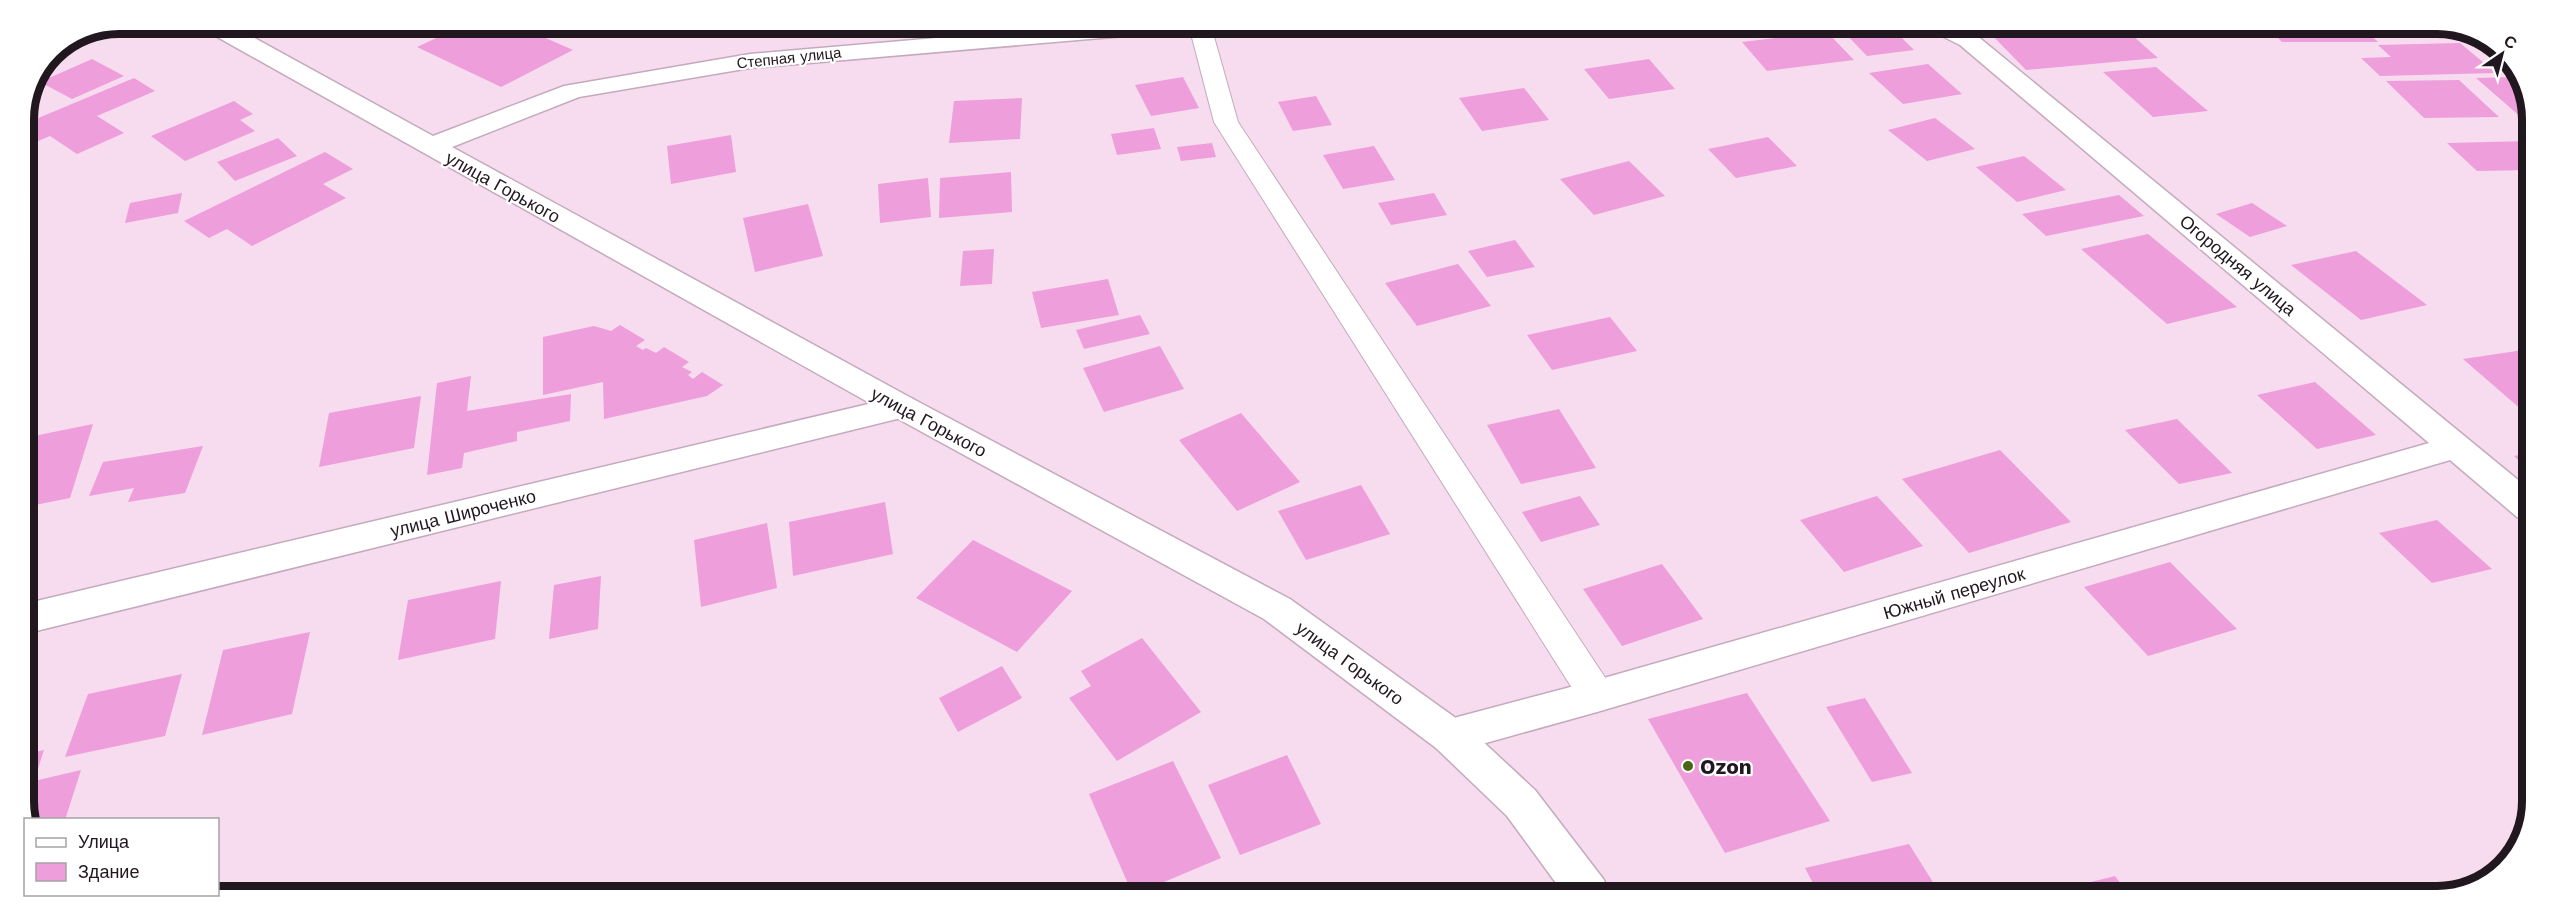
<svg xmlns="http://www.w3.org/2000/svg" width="2556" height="920" font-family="'Work Sans',sans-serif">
<rect width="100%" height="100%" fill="#f7dcef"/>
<g fill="#ee9edb">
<path d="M 464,25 L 516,25 L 573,50 L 501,87 L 417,47 Z"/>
<path d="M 1840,28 L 1892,28 L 1914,50 L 1867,56 Z"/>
<path d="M 1985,28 L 2124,28 L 2158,58 L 2026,70 Z"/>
<path d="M 2269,29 L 2364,29 L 2378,42 L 2282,42 Z"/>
<path d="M 2420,29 L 2467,29 L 2476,36 L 2428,36 Z"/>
<path d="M 1827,32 L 1854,60 L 1767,71 L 1742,42 Z"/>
<path d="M 2460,43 L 2496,73 L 2380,76 L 2361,58 L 2391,57 L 2378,45 Z"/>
<path d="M 92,59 L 124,76 L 72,99 L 40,82 Z"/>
<path d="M 1649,59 L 1675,89 L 1609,99 L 1584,69 Z"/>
<path d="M 1928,64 L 1962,94 L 1903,104 L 1869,73 Z"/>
<path d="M 2156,67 L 2208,111 L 2153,117 L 2103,72 Z"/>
<path d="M 1183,77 L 1199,108 L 1151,116 L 1135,85 Z"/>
<path d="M 2518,77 L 2532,113 L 2532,118 L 2522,118 L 2476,78 Z"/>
<path d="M 134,78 L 155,91 L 97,116 L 124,133 L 77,154 L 50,136 L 24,147 L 24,124 Z"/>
<path d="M 2459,80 L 2499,117 L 2424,118 L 2386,81 Z"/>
<path d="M 1524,88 L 1549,120 L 1482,131 L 1459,98 Z"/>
<path d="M 1316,96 L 1332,125 L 1293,131 L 1278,102 Z"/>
<path d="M 1022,98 L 1020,139 L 949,143 L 954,101 Z"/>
<path d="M 234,101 L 253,114 L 240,120 L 255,131 L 185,161 L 151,136 Z"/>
<path d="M 1935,118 L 1975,149 L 1927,161 L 1888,130 Z"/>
<path d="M 1154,128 L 1161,149 L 1117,155 L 1111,134 Z"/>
<path d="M 731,135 L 736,172 L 671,184 L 667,146 Z"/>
<path d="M 1768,137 L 1797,166 L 1736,178 L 1708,149 Z"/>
<path d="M 278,138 L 297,156 L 235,181 L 217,162 Z"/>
<path d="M 2530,141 L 2531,170 L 2477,171 L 2447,143 Z"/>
<path d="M 1212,143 L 1216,157 L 1181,161 L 1177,147 Z"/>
<path d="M 1374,146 L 1395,180 L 1343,189 L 1323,155 Z"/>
<path d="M 325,152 L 353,169 L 323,184 L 346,198 L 252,246 L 227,229 L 209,238 L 184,221 Z"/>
<path d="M 2024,156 L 2066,190 L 2017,202 L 1976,167 Z"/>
<path d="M 1629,161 L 1665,196 L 1594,215 L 1560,179 Z"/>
<path d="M 1011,172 L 1012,212 L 939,218 L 940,178 Z"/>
<path d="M 928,178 L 931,217 L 880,223 L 878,184 Z"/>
<path d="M 182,193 L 178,213 L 125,223 L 130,203 Z"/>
<path d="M 1434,193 L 1447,215 L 1391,225 L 1378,203 Z"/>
<path d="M 2119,195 L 2144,216 L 2046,236 L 2022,214 Z"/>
<path d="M 2252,203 L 2287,226 L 2250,237 L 2216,214 Z"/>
<path d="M 808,204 L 823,256 L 755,272 L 743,218 Z"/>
<path d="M 2148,234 L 2237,307 L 2167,324 L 2081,249 Z"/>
<path d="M 1515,240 L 1535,267 L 1487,277 L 1468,251 Z"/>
<path d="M 994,249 L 992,284 L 960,286 L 963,251 Z"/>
<path d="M 2356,251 L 2427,305 L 2361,320 L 2291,265 Z"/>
<path d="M 1458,264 L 1491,306 L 1417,326 L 1385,283 Z"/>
<path d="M 1108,279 L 1119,315 L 1041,328 L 1032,292 Z"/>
<path d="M 1140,315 L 1150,334 L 1084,349 L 1076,330 Z"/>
<path d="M 1610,317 L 1637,351 L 1552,370 L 1527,335 Z"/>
<path d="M 620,325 L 645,340 L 636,346 L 643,350 L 646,348 L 656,353 L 664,347 L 689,362 L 682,367 L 692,372 L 688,375 L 693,379 L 702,372 L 723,385 L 707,396 L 604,419 L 603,382 L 543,395 L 543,337 L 594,326 L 611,331 Z"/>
<path d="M 1160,346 L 1184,389 L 1104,412 L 1083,368 Z"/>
<path d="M 2530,349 L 2530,417 L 2463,359 Z"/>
<path d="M 471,376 L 467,411 L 571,394 L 570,421 L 517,432 L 517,441 L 464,453 L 462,468 L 427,475 L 437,383 Z"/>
<path d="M 2315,382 L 2376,435 L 2317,449 L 2257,395 Z"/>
<path d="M 421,396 L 414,448 L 319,467 L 329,413 Z"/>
<path d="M 1559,409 L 1596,468 L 1521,484 L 1487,425 Z"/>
<path d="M 1241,413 L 1300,482 L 1237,511 L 1179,440 Z"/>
<path d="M 2177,419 L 2232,473 L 2179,484 L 2125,430 Z"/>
<path d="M 93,424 L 70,498 L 35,505 L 24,537 L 24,438 Z"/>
<path d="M 203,446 L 185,493 L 128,502 L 134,488 L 89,496 L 103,462 Z"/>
<path d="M 2000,450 L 2071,522 L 1969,553 L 1902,479 Z"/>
<path d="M 2530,453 L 2529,470 L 2514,456 Z"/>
<path d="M 1361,485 L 1390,534 L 1306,560 L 1278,511 Z"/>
<path d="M 1580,496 L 1600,525 L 1541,542 L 1522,512 Z"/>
<path d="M 1877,496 L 1923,546 L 1844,572 L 1800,520 Z"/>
<path d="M 885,502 L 893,554 L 793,576 L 789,522 Z"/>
<path d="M 2437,520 L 2492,569 L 2432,583 L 2379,533 Z"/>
<path d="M 767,523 L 777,588 L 701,607 L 694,540 Z"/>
<path d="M 973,540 L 1072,591 L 1017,652 L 916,598 Z"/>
<path d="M 2170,562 L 2237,629 L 2148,656 L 2084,587 Z"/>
<path d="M 1662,564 L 1703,619 L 1622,646 L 1583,589 Z"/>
<path d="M 601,576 L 598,629 L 549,639 L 554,585 Z"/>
<path d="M 501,581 L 495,639 L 398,660 L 408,600 Z"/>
<path d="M 310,632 L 292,714 L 202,735 L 223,650 Z"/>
<path d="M 1142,638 L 1201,712 L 1117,761 L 1069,698 L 1091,686 L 1081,671 Z"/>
<path d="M 1002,666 L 1022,698 L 958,732 L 939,698 Z"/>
<path d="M 182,674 L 165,736 L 65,757 L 88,694 Z"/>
<path d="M 1747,693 L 1830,821 L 1725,853 L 1648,719 Z"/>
<path d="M 1865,698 L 1912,773 L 1872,782 L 1826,707 Z"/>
<path d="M 44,750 L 34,781 L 81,770 L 65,820 L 29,820 L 24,807 L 24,755 Z"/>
<path d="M 1287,755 L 1321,824 L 1240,855 L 1208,785 Z"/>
<path d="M 1173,761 L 1221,858 L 1138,893 L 1132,893 L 1089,794 Z"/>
<path d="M 1909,844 L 1941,895 L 1819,895 L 1805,868 Z"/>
<path d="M 2115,876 L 2129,895 L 2047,895 L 2046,893 Z"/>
</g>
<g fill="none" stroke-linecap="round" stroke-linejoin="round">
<defs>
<path id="lane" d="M 1189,26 L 1211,26 L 1238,122 L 1610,685 L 1615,696 L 1610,707 L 1597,711 L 1584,707 L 1214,122 Z"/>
<g id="street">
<path d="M 1932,28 L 1962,28 L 1976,35 L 2529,489 L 2529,521 L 2517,517 L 2450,460 L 1597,712 L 1450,753 L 1436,748 L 1430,736 L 1436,724 L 1450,719 L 1597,680 L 2429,443 L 1960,45 L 1936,33 Z"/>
<path d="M 902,396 L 913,399 L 918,407 L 913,415 L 24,634 L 24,604 Z"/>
</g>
<path id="secondary" d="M 199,24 L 229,24 L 433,136 L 564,86 L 750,54 L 1077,26 L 1171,26 L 1168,31 L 1160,33 L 750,68 L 579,97 L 452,147 L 913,399 L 1290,599 L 1464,724 L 1535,790 L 1604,880 L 1610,894 L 1564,894 L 1507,816 L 1436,748 L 1264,619 L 891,415 L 203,29 Z"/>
</defs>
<use href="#lane" stroke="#c4aabd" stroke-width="2"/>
<use href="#street" stroke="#c4aabd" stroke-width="3"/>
<use href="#secondary" stroke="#c4aabd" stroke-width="3"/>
<use href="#lane" fill="#fff" fill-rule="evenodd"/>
<use href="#street" fill="#fff" fill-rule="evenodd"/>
<use href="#secondary" fill="#fff" fill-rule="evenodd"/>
</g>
<circle fill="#4c6414" stroke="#fff" stroke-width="2" cx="1688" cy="766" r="6"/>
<g text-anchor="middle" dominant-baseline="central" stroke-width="4.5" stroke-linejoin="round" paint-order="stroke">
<g font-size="15" fill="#21171e" stroke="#fff">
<text transform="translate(789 58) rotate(-6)">Степная улица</text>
</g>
<g font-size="18" fill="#21171e" stroke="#fff">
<text transform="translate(503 187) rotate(29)">улица Горького</text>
<text transform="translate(2238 265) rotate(40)">Огородняя улица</text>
<text transform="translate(929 422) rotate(28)">улица Горького</text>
<text transform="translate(463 513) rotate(-14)">улица Широченко</text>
<text transform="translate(1954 593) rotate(-16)">Южный переулок</text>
<text transform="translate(1350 663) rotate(36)">улица Горького</text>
</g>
<g font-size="21" font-weight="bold" fill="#21171e" stroke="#fff" text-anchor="start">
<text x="1700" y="766">Ozon</text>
</g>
</g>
<path d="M0 0H2556V920H0ZM119 34H2437A85 85 0 0 1 2522 119V801A85 85 0 0 1 2437 886H119A85 85 0 0 1 34 801V119A85 85 0 0 1 119 34Z" fill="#fff" fill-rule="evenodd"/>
<path fill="none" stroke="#21171e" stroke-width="8" d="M119 34H2437A85 85 0 0 1 2522 119V801A85 85 0 0 1 2437 886H119A85 85 0 0 1 34 801V119A85 85 0 0 1 119 34Z"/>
<rect x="24" y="818" width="195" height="78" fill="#ffffff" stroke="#a6a2a5" stroke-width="1.5"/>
<rect x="36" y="838" width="30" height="9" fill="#ffffff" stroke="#a6a2a5" stroke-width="1.5"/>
<text x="78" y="848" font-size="18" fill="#21171e">Улица</text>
<rect x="36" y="863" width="30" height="18" fill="#ee9edb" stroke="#a6a2a5" stroke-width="1.5"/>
<text x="78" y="878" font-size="18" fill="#21171e">Здание</text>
<g transform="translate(2502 54) rotate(35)" stroke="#ffffff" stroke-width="4.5" paint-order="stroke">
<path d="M0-4.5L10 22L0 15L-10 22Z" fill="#21171e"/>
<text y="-9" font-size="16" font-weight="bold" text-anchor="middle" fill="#21171e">С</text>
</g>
</svg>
